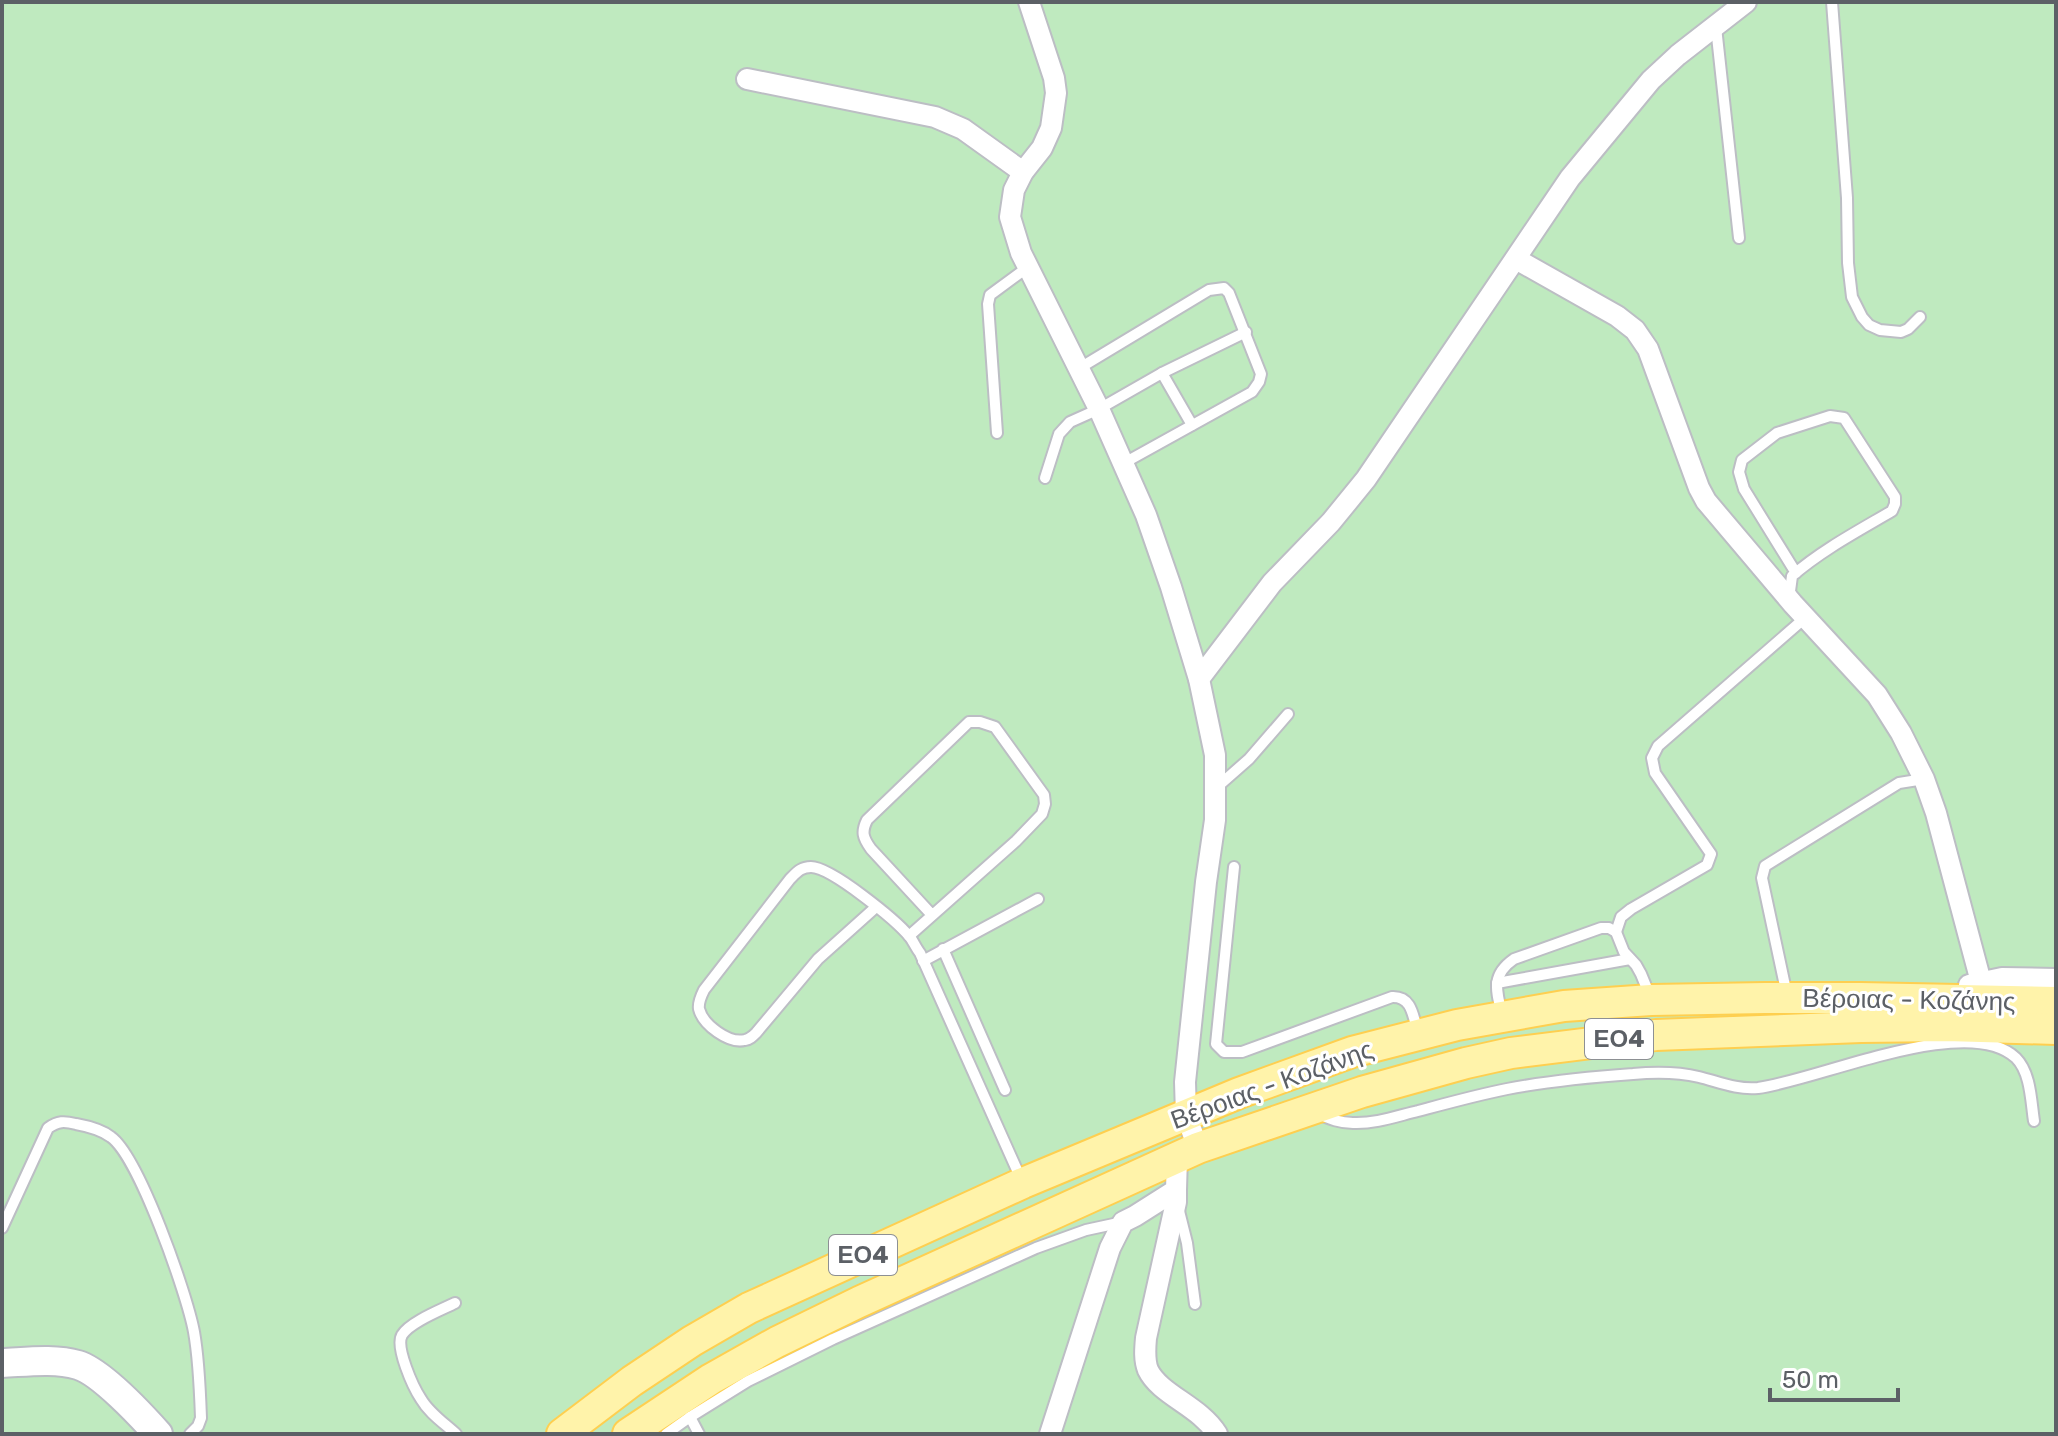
<svg xmlns="http://www.w3.org/2000/svg" width="2058" height="1436" font-family="Rubik,sans-serif">
<rect width="100%" height="100%" fill="#f0eee4"/>
<rect fill="#bfeabf" x="2" y="2" width="2054" height="1432"/>
<g fill="none" stroke-linecap="round" stroke-linejoin="round">
<defs>
<g id="lane">
<path d="M 1832,2 L 1847,198 L 1848,263 L 1852,297 L 1862,317 L 1869,325 L 1880,330 L 1901,332 L 1908,329 L 1920,317"/>
<path d="M 1716,27 L 1739,238"/>
<path d="M 1078,369 L 1209,290 L 1224,288 L 1229,293 L 1261,374 L 1259,382 L 1252,392 L 1124,463"/>
<path d="M 1162,373 L 1192,425"/>
<path d="M 997,433 L 988,304 L 990,295 L 1028,267"/>
<path d="M 1045,478 L 1059,434 L 1070,422 L 1099,409 L 1162,373 L 1246,332"/>
<path d="M 1792,598 L 1790,591 L 1792,576 C 1822,550 1858,531 1892,511 L 1895,504 L 1895,497 L 1844,418 L 1830,416 L 1777,433 L 1742,460 L 1739,472 L 1744,489 L 1796,573"/>
<path d="M 1216,788 L 1249,759 L 1288,714"/>
<path d="M 1234,867 L 1216,1044 L 1224,1052 L 1242,1052 L 1392,997 C 1412,996 1413,1016 1418,1033"/>
<path d="M 876,907 L 818,959 L 756,1033 C 752,1037 750,1039 745,1040 C 729,1044 703,1025 699,1009 C 698,1003 701,996 704,990 L 790,879 C 797,872 801,867 811,867 C 831,867 896,920 910,937 C 913,941 916,948 920,953 L 1021,1179"/>
<path d="M 1616,932 L 1621,917 L 1631,909 L 1707,865 L 1711,854 L 1655,773 L 1652,758 L 1658,746 L 1806,617"/>
<path d="M 909,936 L 1016,841 L 1042,814 L 1045,804 L 1044,795 L 995,727 L 980,722 L 969,722 L 867,820 C 861,832 863,838 871,849 L 932,915"/>
<path d="M 943,949 L 1005,1090"/>
<path d="M 923,961 L 1038,899"/>
<path d="M 1497,983 L 1630,959"/>
<path d="M 1787,995 L 1762,878 L 1765,866 L 1899,783 L 1924,779"/>
<path d="M 1502,1014 C 1496,990 1491,975 1514,959 L 1601,928 L 1609,928 L 1616,932 L 1624,952 L 1636,965 L 1641,974 L 1650,996"/>
<path d="M 1318,1114 C 1330,1119 1340,1123 1353,1123 C 1375,1124 1397,1116 1418,1111 C 1448,1103 1477,1095 1507,1089 C 1548,1081 1591,1077 1633,1074 C 1654,1072 1678,1072 1699,1077 C 1719,1082 1737,1090 1758,1088 C 1819,1080 1968,1012 2016,1058 C 2031,1073 2031,1102 2034,1121"/>
<path d="M 1179,1211 L 1187,1243 L 1195,1304"/>
<path d="M 2,1228 L 48,1128 C 58,1121 64,1121 76,1124 C 87,1126 102,1130 111,1137 C 139,1157 187,1294 194,1332 C 199,1360 200,1390 201,1418 L 198,1426 L 190,1434"/>
<path d="M 455,1303 C 441,1310 410,1322 402,1335 C 395,1347 413,1387 421,1399 C 429,1413 444,1423 456,1434"/>
<path d="M 690,1417 L 748,1381 L 833,1339 L 1036,1248 L 1086,1230 L 1123,1222"/>
<path d="M 666,1434 L 690,1417 L 699,1434"/>
</g>
<g id="street">
<path d="M 1029,2 L 1054,78 L 1056,93 L 1051,128 L 1042,148 L 1023,172 L 1014,190 L 1010,217 L 1021,253 L 1099,409 L 1146,515 L 1171,587 L 1199,679 L 1215,755 L 1215,820 L 1206,882 L 1185,1082 L 1186,1115 L 1198,1148"/>
<path d="M 747,79 L 935,117 L 963,129 L 1023,172"/>
<path d="M 1516,259 L 1617,316 L 1635,330 L 1648,349 L 1699,488 L 1706,501 L 1793,604 L 1877,695 L 1901,733 L 1924,779 L 1936,813 L 1981,982"/>
<path d="M 1199,679 L 1272,583 L 1331,522 L 1366,479 L 1570,178 L 1651,80 L 1678,55 L 1746,2"/>
<path d="M 1969,985 L 2002,978 L 2056,979"/>
<path d="M 1176,1190 L 1176,1202 L 1146,1338 C 1145,1349 1144,1360 1148,1370 C 1160,1395 1200,1406 1217,1434"/>
<path d="M 1050,1434 L 1110,1248 L 1123,1222 L 1135,1216 L 1176,1190 L 1177,1157"/>
</g>
<path id="secondary" d="M 2,1363 C 26,1362 54,1358 78,1365 C 101,1372 141,1415 158,1434"/>
<g id="primary">
<path d="M 562,1434 L 632,1381 L 692,1341 L 749,1308 L 1023,1183 L 1239,1093 L 1352,1052 L 1457,1025 L 1564,1006 L 1651,1000 L 1765,998 L 1861,998 L 2056,1002"/>
<path d="M 628,1434 L 711,1379 L 777,1342 L 859,1302 L 1198,1148 L 1362,1092 L 1466,1063 L 1511,1053 L 1656,1035 L 1861,1027 L 1946,1026 L 2056,1029"/>
</g>
</defs>
<use href="#lane" stroke="#bcbec4" stroke-width="14"/>
<use href="#street" stroke="#bcbec4" stroke-width="24"/>
<use href="#secondary" stroke="#babdc4" stroke-width="32"/>
<use href="#primary" stroke="#fecf50" stroke-width="34"/>
<use href="#lane" stroke="#fff" stroke-width="10"/>
<use href="#street" stroke="#fff" stroke-width="20"/>
<use href="#secondary" stroke="#fff" stroke-width="28"/>
<use href="#primary" stroke="#fff3aa" stroke-width="30"/>
</g>
<g text-anchor="middle" dominant-baseline="central" stroke-width="6" stroke-linejoin="round" paint-order="stroke">
<g fill="#fff" stroke="#8d9094" stroke-width="2">
<rect x="1585" y="1019" width="68" height="40" rx="6"/>
<rect x="829" y="1235" width="68" height="40" rx="6"/>
</g>
<g font-size="24" font-weight="bold" fill="#5c6066">
<text x="1619" y="1039">ΕΟ4</text>
<text x="863" y="1255">ΕΟ4</text>
</g>
<g font-size="26" fill="#5c6066" stroke="#fff">
<text transform="translate(1909 1000) rotate(1)">Βέροιας - Κοζάνης</text>
<text transform="translate(1272 1085) rotate(-20)">Βέροιας - Κοζάνης</text>
</g>
</g>
<rect width="2058" height="1436" fill="none" stroke="#5c6066" stroke-width="8"/>
<path d="M1770 1388v12h128v-12" fill="none" stroke="#5c6066" stroke-width="4"/>
<text x="1782" y="1388" font-size="24" fill="#5c6066" stroke="#ffffff" stroke-width="6" paint-order="stroke">50 m</text>
</svg>
